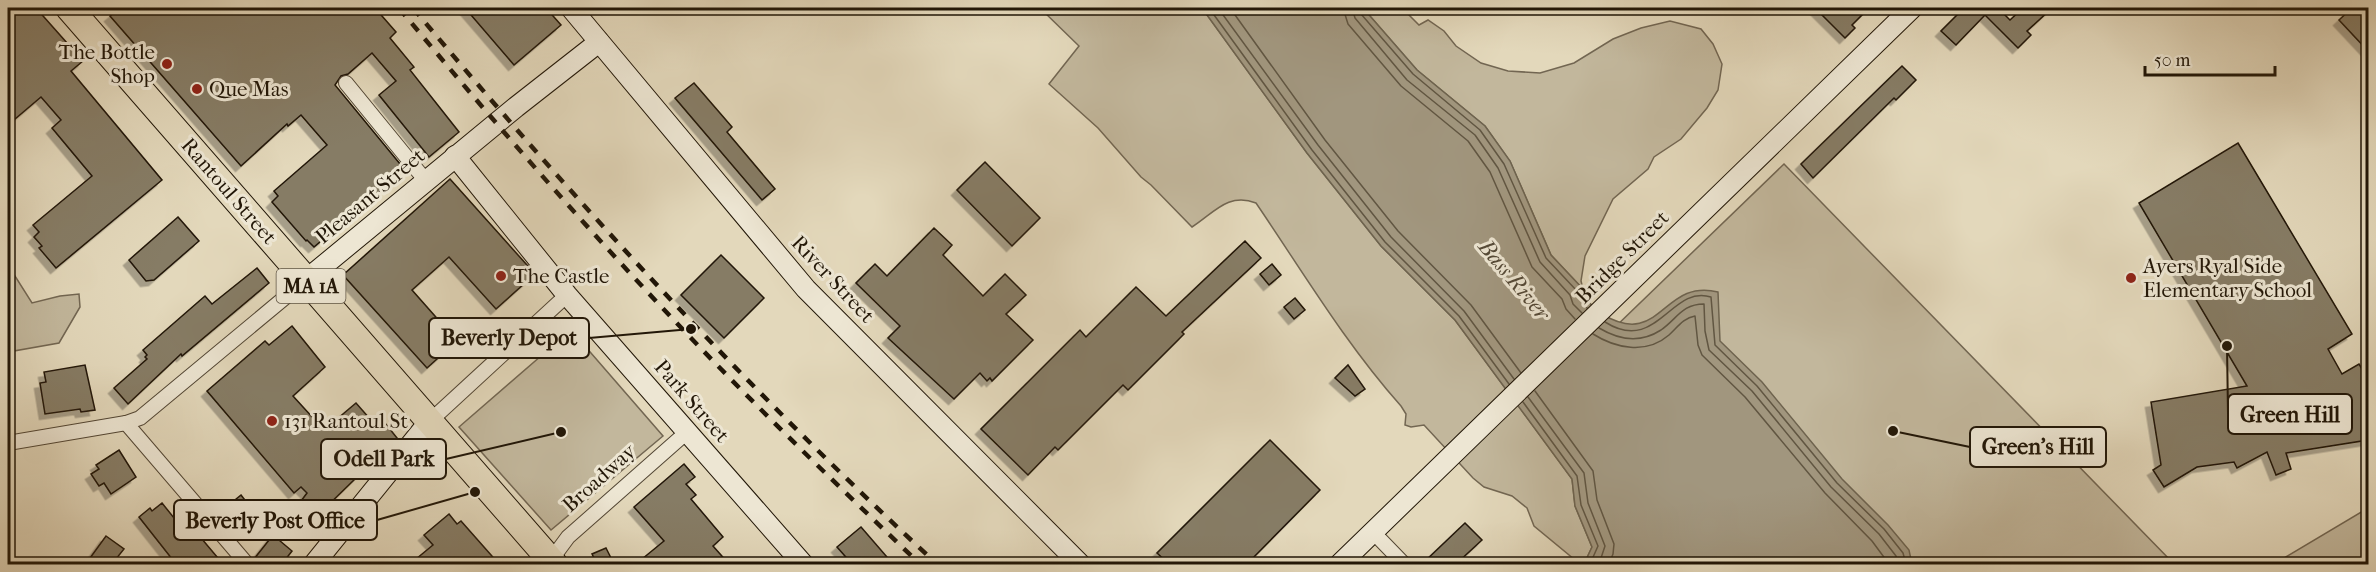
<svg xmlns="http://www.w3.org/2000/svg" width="2376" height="572" font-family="'IM FELL French Canon',serif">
<defs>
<filter id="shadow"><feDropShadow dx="-5.5" dy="5.5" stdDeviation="0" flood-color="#0004"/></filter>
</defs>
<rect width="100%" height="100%" fill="#e3d8bb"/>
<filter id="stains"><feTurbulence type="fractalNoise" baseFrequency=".00333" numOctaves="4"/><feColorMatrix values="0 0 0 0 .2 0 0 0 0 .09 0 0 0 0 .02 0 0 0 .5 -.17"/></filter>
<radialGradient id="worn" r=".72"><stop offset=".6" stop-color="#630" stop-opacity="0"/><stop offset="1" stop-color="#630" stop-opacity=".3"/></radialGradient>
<g fill="#c2b79c" stroke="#726652" stroke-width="1.5">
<path d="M 1040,8 L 1202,8 L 1307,153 L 1381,246 L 1455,320 L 1572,479 L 1575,506 L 1592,547 L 1584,564 L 1580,564 L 1534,526 L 1527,508 L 1512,496 L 1484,487 L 1473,478 L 1424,425 L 1411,427 L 1405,425 L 1406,414 L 1401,406 C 1345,343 1303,272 1256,203 C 1228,192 1214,213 1192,227 L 1151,185 L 1141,177 L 1098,128 L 1049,84 L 1079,46 Z"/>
<path d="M 1363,8 L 1402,8 L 1419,25 L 1428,20 L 1444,31 L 1456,46 L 1481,63 L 1508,71 L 1540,73 L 1574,63 L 1613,39 L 1641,28 L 1670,21 L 1701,29 L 1713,44 L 1722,64 L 1718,90 L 1707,108 L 1681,139 L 1654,157 L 1648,169 L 1613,199 L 1585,256 L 1581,281 L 1583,289 L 1551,255 L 1510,161 L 1485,126 L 1417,70 Z"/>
<path d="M 1784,164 L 2174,564 L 1877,564 L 1611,331 Z"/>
<path d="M 8,265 L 32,303 L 60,296 L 79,294 L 80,307 L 59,343 L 8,352 Z"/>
<path d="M 571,330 L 663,436 L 551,530 L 459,427 Z"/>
<path d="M 2368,508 L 2368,564 L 2274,564 Z"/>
</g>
<path fill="#a1967e" stroke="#6e634e" stroke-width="1.5" d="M 1202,8 L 1363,8 L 1417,70 L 1485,126 L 1510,161 L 1551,255 L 1583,289 C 1585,299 1593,308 1602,314 C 1661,350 1662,278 1718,292 L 1720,341 L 1762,382 L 1842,479 L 1888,525 L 1909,550 L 1912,564 L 1584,564 L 1592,547 L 1575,506 L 1572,479 L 1455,320 L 1381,246 L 1307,153 Z"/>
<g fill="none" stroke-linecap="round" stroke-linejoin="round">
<g stroke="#615642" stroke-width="1.5">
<path d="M 1209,8 L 1312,150 L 1385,242 L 1459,316 L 1509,384"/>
<path d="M 1218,8 L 1318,145 L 1391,237 L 1464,311 L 1514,379"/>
<path d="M 1230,8 L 1325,140 L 1398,231 L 1471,305 L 1521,373"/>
<path d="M 1343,8 L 1348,24 L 1401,86 L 1468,141 L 1490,172 L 1532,267 L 1562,299 L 1566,309 L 1575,319"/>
<path d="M 1352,8 L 1355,18 L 1407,80 L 1475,135 L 1498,168 L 1540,262 L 1570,295 L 1573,304 L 1582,313"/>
<path d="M 1359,8 L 1361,14 L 1413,74 L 1480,130 L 1504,164 L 1546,258 L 1577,291 L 1580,299 L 1587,308"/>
<path d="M 1605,322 C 1657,355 1671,284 1711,297 L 1715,345 L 1757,386 L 1837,483 L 1884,529 L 1903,553 L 1906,564"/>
<path d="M 1599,328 C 1619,340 1641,343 1661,330 C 1677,319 1682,304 1704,304 L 1705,331 L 1709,350 L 1752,391 L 1831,487 L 1879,534 L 1896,556 L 1898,564"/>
<path d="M 1593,334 C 1615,348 1646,355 1669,335 C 1677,328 1683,318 1695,316 L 1698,345 L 1702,355 L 1745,397 L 1825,493 L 1872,541 L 1889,564"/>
<path d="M 1535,391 L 1593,471 L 1597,500 L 1614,544 L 1613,554 L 1609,564"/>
<path d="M 1528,397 L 1584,473 L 1588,503 L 1605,546 L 1599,564"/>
<path d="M 1523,402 L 1577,476 L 1581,505 L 1598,546 L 1590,564"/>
</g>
</g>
<g fill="#867b65" stroke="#211607" stroke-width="1.5" filter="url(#shadow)">
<path d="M 19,8 L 36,8 L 83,61 L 71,71 L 162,180 L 56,268 L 39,248 L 42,246 L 34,237 L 39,232 L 33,225 L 92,176 L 52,128 L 61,120 L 41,97 L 8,125 L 8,15 Z"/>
<path d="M 120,8 L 375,8 L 396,32 L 390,38 L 414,67 L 410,70 L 459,132 L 429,157 L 379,95 L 396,81 L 372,53 L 348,74 L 341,76 L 335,85 L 405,170 L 314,247 L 307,240 L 306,241 L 272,202 L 278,196 L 274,191 L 327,145 L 301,115 L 288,126 L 287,124 L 241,166 L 110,16 Z"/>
<path d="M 465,8 L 546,8 L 561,25 L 514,65 Z"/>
<path d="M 1815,8 L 1869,8 L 1852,25 L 1855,28 L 1845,38 Z"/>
<path d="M 1964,8 L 1998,8 L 2010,20 L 2023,8 L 2052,8 L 2027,31 L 2031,35 L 2018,48 L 1985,15 L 1956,45 L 1941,31 Z"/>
<path d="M 2352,8 L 2362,8 L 2368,14 L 2368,51 L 2339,20 Z"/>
<path d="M 1902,66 L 1916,80 L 1896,100 L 1894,98 L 1813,178 L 1801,164 Z"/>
<path d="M 694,83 L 732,127 L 727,132 L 775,189 L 762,200 L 675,98 Z"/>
<path d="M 2238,143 L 2352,334 L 2328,349 L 2342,374 L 2359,364 L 2368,379 L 2368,440 L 2286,453 L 2291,469 L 2276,475 L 2267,452 L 2237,468 L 2234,462 L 2197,467 L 2164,487 L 2153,470 L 2161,465 L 2151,402 L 2247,386 L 2139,203 Z"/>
<path d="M 985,162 L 1040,218 L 1012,246 L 957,190 Z"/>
<path d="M 450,179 L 535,274 L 496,309 L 449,257 L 412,290 L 457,341 L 427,368 L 343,275 Z"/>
<path d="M 178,217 L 199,241 L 154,280 L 146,281 L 129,260 Z"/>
<path d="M 934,228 L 952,245 L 943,255 L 983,296 L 1005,274 L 1026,295 L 1006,314 L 1033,340 L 992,381 L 990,378 L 987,381 L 980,373 L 954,399 L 888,338 L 900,326 L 856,283 L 875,264 L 887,276 Z"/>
<path d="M 1245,241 L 1261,258 L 1182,332 L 1184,334 L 1128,390 L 1123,385 L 1058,450 L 1055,447 L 1028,475 L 981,429 L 1080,330 L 1086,337 L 1136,287 L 1166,316 Z"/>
<path d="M 721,255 L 764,298 L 724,338 L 681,295 Z"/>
<path d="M 1272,264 L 1281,275 L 1269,285 L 1260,274 Z"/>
<path d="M 257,268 L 269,283 L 182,356 L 181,354 L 128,404 L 114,388 L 147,359 L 145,357 L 147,355 L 143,350 L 205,296 L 212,304 Z"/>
<path d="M 1295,298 L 1305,310 L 1294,319 L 1284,307 Z"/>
<path d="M 292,326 L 325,367 L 293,396 L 324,430 L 356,403 L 378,428 L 385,423 L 397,438 L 315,518 L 301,501 L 307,493 L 301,487 L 294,493 L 207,391 L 265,341 L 269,345 Z"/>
<path d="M 85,365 L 95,410 L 81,412 L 80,409 L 45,414 L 40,383 L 46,382 L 44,372 Z"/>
<path d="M 1348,365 L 1365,389 L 1355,396 L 1335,378 Z"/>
<path d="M 1270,440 L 1320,490 L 1247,564 L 1169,564 L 1157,553 Z"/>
<path d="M 119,450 L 136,477 L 111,494 L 104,483 L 99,486 L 91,474 L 99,469 L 96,465 Z"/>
<path d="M 684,464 L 695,477 L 686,484 L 696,495 L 691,499 L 723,537 L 713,546 L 729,564 L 636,564 L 664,541 L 634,507 Z"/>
<path d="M 241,495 L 251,508 L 247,511 L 258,524 L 240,538 L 219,513 Z"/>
<path d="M 162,503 L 174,518 L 180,513 L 223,564 L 176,564 L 139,517 L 150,508 L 152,511 Z"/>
<path d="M 449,514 L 457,524 L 461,521 L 499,564 L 410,564 L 433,545 L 424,535 Z"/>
<path d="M 1465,523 L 1482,540 L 1456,564 L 1422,564 Z"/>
<path d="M 861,527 L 893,564 L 852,564 L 837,547 Z"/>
<path d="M 273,535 L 292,551 L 282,564 L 256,564 L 254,559 Z"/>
<path d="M 106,536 L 124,549 L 112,564 L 100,564 L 90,558 Z"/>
<path d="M 606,548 L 614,564 L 597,564 L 592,554 Z"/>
</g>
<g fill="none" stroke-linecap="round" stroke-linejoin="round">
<defs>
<g id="street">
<path d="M 346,83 L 426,181"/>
<path d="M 429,422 L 567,295"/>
<path d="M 126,423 L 247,564"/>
<path d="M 8,443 L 126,423 L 140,418 L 306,280"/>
<path d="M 1373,532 L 1404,564"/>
<path d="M 551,560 L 568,537 L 687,432"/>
</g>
<g id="secondary">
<path d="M 571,8 L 806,289 L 1080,564"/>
<path d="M 455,156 L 567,295 L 803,564"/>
<path d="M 306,280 L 516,107 L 599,42"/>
<path d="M 314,564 L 429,422"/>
<path d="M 1340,564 L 1912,8"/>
</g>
<path id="highway" d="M 69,8 L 554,564"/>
</defs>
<use href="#street" stroke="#524634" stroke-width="16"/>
<use href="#secondary" stroke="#211607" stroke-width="22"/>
<use href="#highway" stroke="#211607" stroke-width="28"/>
<use href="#street" stroke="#ede6d3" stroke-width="14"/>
<use href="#secondary" stroke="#ede6d3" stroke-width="20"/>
<use href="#highway" stroke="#e3d8bb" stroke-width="26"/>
<g stroke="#211607" stroke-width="4.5" stroke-dasharray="10 10" stroke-linecap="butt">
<path d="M 399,8 C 487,114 577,218 672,318 C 752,403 836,484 920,564"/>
<path d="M 413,8 C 577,204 749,391 937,564"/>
</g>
</g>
<g fill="#8f2418" stroke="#ede6d3" stroke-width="2">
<circle cx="167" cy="64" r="6"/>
<circle cx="197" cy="89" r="6"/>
<circle cx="501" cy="276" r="6"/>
<circle cx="2131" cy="278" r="6"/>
<circle cx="272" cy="421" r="6"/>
</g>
<g text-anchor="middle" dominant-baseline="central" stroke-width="6" stroke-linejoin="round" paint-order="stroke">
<rect fill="#ede6d3" stroke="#5e5444" stroke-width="1.5" x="276.5" y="269" width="69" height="34" rx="4.5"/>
<g font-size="20" font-weight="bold" fill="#211607">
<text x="311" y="286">MA 1A</text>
</g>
<g font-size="21" fill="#211607" stroke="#ede6d3" text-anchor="start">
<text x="155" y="52" text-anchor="end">The Bottle<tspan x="155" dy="24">Shop</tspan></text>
<text x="209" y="89">Que Mas</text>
<text x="2143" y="266">Ayers Ryal Side<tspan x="2143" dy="24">Elementary School</tspan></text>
<text x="513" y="276">The Castle</text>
<text x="284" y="421">131 Rantoul St</text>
</g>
<g font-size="21" fill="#211607" stroke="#ede6d3">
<text transform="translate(229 191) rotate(49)">Rantoul Street</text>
<text transform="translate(370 196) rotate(-40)">Pleasant Street</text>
<text transform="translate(1622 257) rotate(-45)">Bridge Street</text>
<text transform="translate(833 279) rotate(47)">River Street</text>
<text transform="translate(692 401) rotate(49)">Park Street</text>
<text transform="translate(599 478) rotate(-42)">Broadway</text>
</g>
<g font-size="22" font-style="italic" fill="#544937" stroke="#ede6d3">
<text transform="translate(1514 280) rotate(50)">Bass River</text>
</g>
</g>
<path fill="none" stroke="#211607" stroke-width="2" d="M691 329L589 338M2227 346L2228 414M1893 431L1970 447M561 432L446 459M475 492L377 520"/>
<g fill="#211607" stroke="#ede6d3" stroke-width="2">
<circle cx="691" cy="329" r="6"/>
<circle cx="2227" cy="346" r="6"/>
<circle cx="1893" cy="431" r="6"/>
<circle cx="561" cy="432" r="6"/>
<circle cx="475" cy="492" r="6"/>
</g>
<g fill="#ede6d3" stroke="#211607" stroke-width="2">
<rect x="429" y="318" width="160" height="40" rx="6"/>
<rect x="2228" y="394" width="124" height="40" rx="6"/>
<rect x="1970" y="427" width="136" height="40" rx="6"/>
<rect x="321" y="439" width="125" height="40" rx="6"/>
<rect x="174" y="500" width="203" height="40" rx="6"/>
</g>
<g font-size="22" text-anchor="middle" font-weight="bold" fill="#211607">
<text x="509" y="345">Beverly Depot</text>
<text x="2290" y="422">Green Hill</text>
<text x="2038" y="454">Green's Hill</text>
<text x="384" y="466">Odell Park</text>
<text x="275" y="528">Beverly Post Office</text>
</g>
<rect width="2376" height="572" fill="none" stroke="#e3d8bb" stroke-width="30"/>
<rect x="9" y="9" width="2358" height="554" fill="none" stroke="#211607" stroke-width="3"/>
<rect x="15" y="15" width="2346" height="542" fill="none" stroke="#211607" stroke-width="1.5"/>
<path d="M2145 66v9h130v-9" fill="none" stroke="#211607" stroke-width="3"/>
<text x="2154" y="66" font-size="18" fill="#211607" stroke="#ede6d3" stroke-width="4.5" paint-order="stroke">50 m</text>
<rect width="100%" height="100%" filter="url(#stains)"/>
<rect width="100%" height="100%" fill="url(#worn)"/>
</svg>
